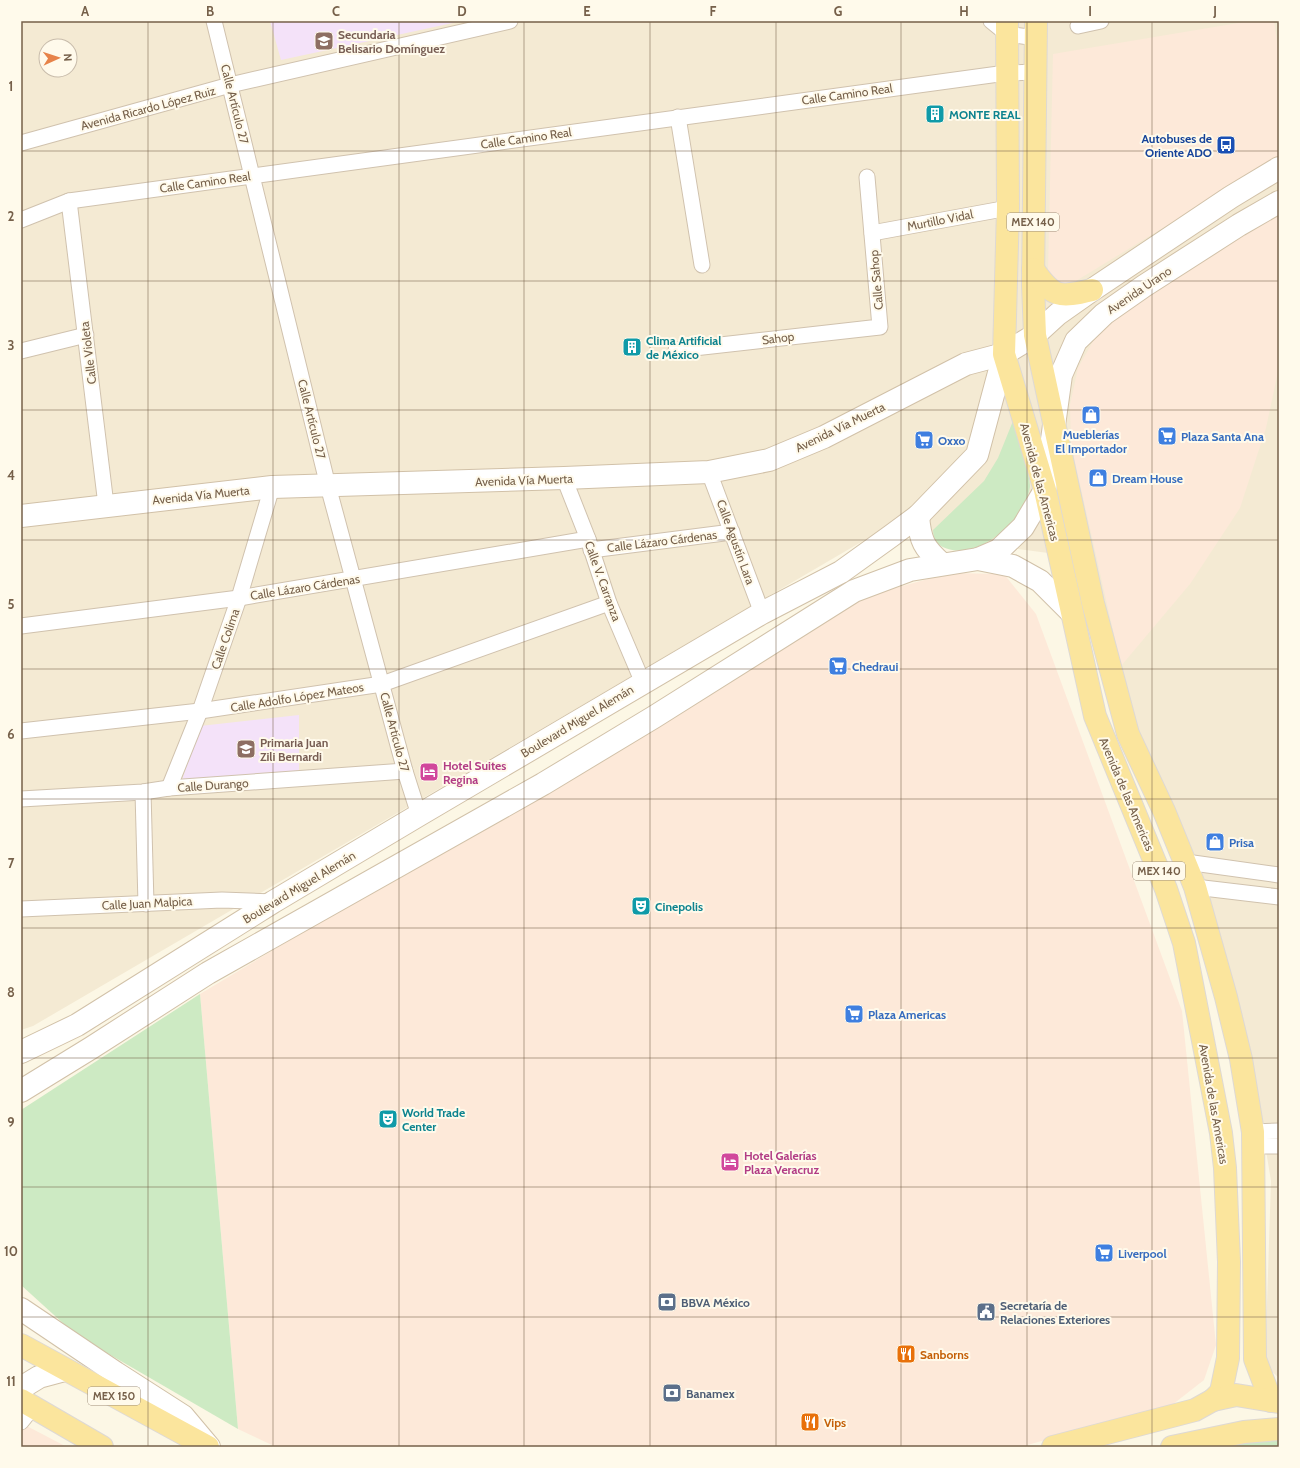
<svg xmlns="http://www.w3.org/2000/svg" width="1300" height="1468" font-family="Cabin,sans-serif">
<rect width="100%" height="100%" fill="#fcf7e5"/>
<path fill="#f4ead3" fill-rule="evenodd" d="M 21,21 L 1279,21 L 1279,1378 L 1265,1365 L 1271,1181 L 1251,1059 L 1202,874 L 1133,721 L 1094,559 L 880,531 L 33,1026 L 21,1030 ZM 46,46 L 70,46 L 70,70 L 46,70 Z"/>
<g fill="#fde9d9">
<path d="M 1250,21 L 1274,21 L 1279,55 L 1279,157 L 1071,284 L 1057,282 L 1048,272 L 1053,54 Z"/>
<path d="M 1279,210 L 1279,367 L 1266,428 L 1240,508 L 1190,584 L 1121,666 L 1071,444 L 1070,405 L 1078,368 L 1096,336 L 1126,305 Z"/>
<path d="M 950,573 L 1004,574 L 1036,614 L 1182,1011 L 1216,1345 L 1204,1380 L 1172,1405 L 1020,1447 L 276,1447 L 238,1429 L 200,994 L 862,597 Z"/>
<path d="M 21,1423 L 67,1447 L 21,1447 Z"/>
</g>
<g fill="#f4e2f9">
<path d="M 270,21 L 462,21 L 281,60 Z"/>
<path d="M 299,715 L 299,771 L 182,780 L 200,726 Z"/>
</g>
<g fill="#cdeac3">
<path d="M 1013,421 L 1017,424 C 1019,436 1031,478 1030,487 C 1024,524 967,571 934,541 L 933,530 L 984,481 L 998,458 Z"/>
<path d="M 200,994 L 238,1429 L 76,1335 L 21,1285 L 21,1110 Z"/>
<path d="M 1279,1440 L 1279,1447 L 1221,1447 L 1240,1442 Z"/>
</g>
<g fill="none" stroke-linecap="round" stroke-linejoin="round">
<defs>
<g id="street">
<path d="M 214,21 L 328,486 L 405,771 L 419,815"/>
<path d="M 991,21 L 1007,34 L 1036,38"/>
<path d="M 1078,26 L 1101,21"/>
<path d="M 678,117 L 702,265"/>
<path d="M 21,143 L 230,85 L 510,21"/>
<path d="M 69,201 L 106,505"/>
<path d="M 21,220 L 69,201 L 1006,73 L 1035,72"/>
<path d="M 872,233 L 1008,208"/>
<path d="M 676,350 L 880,327 L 867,177"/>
<path d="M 21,351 L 86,335"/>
<path d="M 709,472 L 762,613"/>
<path d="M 564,478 L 588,539 L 609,603 L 643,683"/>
<path d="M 591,550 L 732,532"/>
<path d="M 21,626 L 239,598 L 588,539"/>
<path d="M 21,731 L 200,711 L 382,684 L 609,603"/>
<path d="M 169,788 L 200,711 L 239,598 L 272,487"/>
<path d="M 143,792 L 146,904"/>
<path d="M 21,799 L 143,792 L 169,788 L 405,771"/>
<path d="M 1186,862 L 1279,875"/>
<path d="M 1195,887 L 1279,897"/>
<path d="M 21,909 L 222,900 L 273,902"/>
<path d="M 1253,1132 L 1279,1131"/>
<path d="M 1253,1146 L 1279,1146"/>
<path d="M 21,1422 L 33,1407"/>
</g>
<g id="secondary">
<path d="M 21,516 L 272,487 L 564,478 L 709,472 L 769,460 L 824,437 L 966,364 L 1004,354"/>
<path d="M 918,516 C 920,541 924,548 942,564"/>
<path d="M 978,559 L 1013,566 L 1040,581 L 1071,612"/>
<path d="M 21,1052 L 77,1025 L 273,902 L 419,815 L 762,613 L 841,572 L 891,536 L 918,516 L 977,455 L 1004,354 L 1035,335 L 1058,314 L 1092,290 L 1231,197 L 1279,168"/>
<path d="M 21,1091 L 91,1048 L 208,973 L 543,784 L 654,717 L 854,591 L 910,570 L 978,559 L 999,550 L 1023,527 L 1045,490 L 1061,375 L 1076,341 L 1104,314 L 1144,286 L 1239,225 L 1279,202"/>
<path d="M 21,1309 L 116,1373 L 183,1416 L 209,1447"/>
<path d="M 21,1388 L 39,1377 L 65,1370"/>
</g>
<g id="primary">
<path d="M 1007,21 L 1008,208 L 1004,354 L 1045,490 L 1095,716 L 1166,889 L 1184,943 L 1221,1133 L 1225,1168 L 1229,1262 L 1228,1358 L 1221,1392 L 1213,1400"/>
<path d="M 1036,21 L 1033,285 L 1035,335 L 1093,603 L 1128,734 L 1164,811 L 1195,887 L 1226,997 L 1241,1059 L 1253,1132 L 1255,1359 L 1271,1401"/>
<path d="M 1033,269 C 1053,298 1059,298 1092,290"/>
<path d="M 21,1345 L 208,1447"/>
<path d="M 21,1400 L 102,1447"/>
<path d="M 1053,1447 L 1195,1410 L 1213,1400 L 1236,1395 L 1279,1402"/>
<path d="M 1172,1447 L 1244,1432 L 1279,1429"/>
</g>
</defs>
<use href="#street" stroke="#d0c2ae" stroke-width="17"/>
<use href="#secondary" stroke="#d1c1a8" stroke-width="24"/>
<use href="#primary" stroke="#ded9d4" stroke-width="24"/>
<use href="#street" stroke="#fff" stroke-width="15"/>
<use href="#secondary" stroke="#fff" stroke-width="22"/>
<use href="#primary" stroke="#fbe59d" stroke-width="22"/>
</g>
<path fill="none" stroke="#76604a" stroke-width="1" stroke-opacity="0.55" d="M 148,21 L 148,1447M 273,21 L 273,1447M 399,21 L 399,1447M 524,21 L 524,1447M 650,21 L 650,1447M 776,21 L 776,1447M 901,21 L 901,1447M 1027,21 L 1027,1447M 1152,21 L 1152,1447M 21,151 L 1279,151M 21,281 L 1279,281M 21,410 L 1279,410M 21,540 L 1279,540M 21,669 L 1279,669M 21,799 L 1279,799M 21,928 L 1279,928M 21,1058 L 1279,1058M 21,1187 L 1279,1187M 21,1317 L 1279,1317"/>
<defs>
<symbol id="school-square" viewBox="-11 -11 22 22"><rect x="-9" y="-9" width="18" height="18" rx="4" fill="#8d6e63" stroke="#fffaeb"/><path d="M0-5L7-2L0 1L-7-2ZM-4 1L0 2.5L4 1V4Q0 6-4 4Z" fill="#fff"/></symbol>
<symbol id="building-square" viewBox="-11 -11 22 22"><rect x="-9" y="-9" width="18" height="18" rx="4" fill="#0f9aa8" stroke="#fffaeb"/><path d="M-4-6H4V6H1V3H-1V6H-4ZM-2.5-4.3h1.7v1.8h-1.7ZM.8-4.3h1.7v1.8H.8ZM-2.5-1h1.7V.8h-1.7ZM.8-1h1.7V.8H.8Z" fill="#fff"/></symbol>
<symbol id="bus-square" viewBox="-11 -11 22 22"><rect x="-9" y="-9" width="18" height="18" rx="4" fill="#1a4fb4" stroke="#fffaeb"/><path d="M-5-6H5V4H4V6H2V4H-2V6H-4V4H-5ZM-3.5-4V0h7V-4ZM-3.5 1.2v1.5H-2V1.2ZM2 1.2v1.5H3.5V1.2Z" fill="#fff"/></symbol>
<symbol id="shop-square" viewBox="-11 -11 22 22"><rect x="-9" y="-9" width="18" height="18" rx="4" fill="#3f7fe0" stroke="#fffaeb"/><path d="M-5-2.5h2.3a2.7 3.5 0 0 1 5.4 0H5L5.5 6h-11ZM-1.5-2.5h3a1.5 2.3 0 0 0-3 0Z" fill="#fff"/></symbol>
<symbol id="supermarket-square" viewBox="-11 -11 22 22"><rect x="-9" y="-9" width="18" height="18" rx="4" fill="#3f7fe0" stroke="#fffaeb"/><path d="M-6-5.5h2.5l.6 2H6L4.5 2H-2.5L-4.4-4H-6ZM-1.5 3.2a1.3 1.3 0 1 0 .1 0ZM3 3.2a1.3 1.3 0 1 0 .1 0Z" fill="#fff"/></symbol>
<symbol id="hotel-square" viewBox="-11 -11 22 22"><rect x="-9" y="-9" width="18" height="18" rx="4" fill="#d1479c" stroke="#fffaeb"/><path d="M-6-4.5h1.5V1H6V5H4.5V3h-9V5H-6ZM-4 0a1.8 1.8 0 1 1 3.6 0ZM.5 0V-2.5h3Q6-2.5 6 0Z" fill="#fff"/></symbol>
<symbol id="theatre-square" viewBox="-11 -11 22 22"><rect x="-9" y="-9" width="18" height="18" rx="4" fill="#0f9aa8" stroke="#fffaeb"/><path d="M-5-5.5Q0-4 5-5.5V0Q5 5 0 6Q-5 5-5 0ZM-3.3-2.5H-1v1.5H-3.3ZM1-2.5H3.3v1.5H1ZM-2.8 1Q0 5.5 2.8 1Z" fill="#fff"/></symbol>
<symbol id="bank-square" viewBox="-11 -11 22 22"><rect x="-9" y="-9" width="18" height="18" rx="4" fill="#5c6f8a" stroke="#fffaeb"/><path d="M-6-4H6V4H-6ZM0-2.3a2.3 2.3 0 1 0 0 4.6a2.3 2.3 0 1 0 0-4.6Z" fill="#fff"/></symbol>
<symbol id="civic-square" viewBox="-11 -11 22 22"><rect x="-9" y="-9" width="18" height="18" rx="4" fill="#5c6f8a" stroke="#fffaeb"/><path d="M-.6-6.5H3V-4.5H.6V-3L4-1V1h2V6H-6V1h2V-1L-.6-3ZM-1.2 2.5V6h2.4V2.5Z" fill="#fff"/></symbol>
<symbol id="restaurant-square" viewBox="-11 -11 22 22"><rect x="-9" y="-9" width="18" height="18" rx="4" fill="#e8710a" stroke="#fffaeb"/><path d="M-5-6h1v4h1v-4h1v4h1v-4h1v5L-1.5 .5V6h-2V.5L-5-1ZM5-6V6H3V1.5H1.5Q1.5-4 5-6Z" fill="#fff"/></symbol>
</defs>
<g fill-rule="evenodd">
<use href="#school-square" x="313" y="30" width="22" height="22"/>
<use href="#building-square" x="924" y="103" width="22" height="22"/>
<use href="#bus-square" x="1215" y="134" width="22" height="22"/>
<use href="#building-square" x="621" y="336" width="22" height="22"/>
<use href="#shop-square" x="1080" y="404" width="22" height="22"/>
<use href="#supermarket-square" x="1156" y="425" width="22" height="22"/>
<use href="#supermarket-square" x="913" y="429" width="22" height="22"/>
<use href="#shop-square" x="1087" y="467" width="22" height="22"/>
<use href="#supermarket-square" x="827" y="655" width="22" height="22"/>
<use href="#school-square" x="235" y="738" width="22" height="22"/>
<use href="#hotel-square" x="418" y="761" width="22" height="22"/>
<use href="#shop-square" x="1204" y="831" width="22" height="22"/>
<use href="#theatre-square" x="630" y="895" width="22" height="22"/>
<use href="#supermarket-square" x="843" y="1003" width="22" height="22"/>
<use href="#theatre-square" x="377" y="1108" width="22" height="22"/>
<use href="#hotel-square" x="719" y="1151" width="22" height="22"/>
<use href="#supermarket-square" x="1093" y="1242" width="22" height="22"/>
<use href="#bank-square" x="656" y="1291" width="22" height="22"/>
<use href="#civic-square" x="975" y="1301" width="22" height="22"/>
<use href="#restaurant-square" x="895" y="1343" width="22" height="22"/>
<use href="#bank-square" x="661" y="1382" width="22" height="22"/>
<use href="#restaurant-square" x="799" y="1411" width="22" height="22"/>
</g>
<g text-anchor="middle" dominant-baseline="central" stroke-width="4" stroke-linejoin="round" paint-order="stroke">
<g fill="#fffaeb" stroke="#9f8e7a" stroke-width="1">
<rect x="1007" y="213" width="52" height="18" rx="3"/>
<rect x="1133" y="862" width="52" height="18" rx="3"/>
<rect x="88" y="1387" width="52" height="18" rx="3"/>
</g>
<g font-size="11" font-weight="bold" fill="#76604a">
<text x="1033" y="222">MEX 140</text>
<text x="1159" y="871">MEX 140</text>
<text x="114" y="1396">MEX 150</text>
</g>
<g font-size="12" font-weight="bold" fill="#785e54" stroke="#fffaeb" text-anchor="start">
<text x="338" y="34">Secundaria<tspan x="338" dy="14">Belisario Domínguez</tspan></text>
<text x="260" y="742">Primaria Juan<tspan x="260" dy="14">Zili Bernardi</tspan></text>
</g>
<g font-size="12" fill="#76604a" stroke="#fffaeb">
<text transform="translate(847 94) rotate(-8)">Calle Camino Real</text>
<text transform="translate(235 104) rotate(76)">Calle Artículo 27</text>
<text transform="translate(148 108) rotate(-15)">Avenida Ricardo López Ruiz</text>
<text transform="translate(526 138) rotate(-8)">Calle Camino Real</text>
<text transform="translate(205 182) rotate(-8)">Calle Camino Real</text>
<text transform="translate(940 220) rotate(-11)">Murtillo Vidal</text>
<text transform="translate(876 280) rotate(-95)">Calle Sahop</text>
<text transform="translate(1139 290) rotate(-34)">Avenida Urano</text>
<text transform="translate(778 338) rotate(-7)">Sahop</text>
<text transform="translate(88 353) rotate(-97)">Calle Violeta</text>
<text transform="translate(312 419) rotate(76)">Calle Artículo 27</text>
<text transform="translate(840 427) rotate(-26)">Avenida Vía Muerta</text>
<text transform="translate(524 480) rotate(-2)">Avenida Vía Muerta</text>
<text transform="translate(1040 482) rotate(75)">Avenida de las Americas</text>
<text transform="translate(201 495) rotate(-6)">Avenida Vía Muerta</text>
<text transform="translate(662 541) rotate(-7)">Calle Lázaro Cárdenas</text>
<text transform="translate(736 542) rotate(70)">Calle Agustín Lara</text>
<text transform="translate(603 581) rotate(70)">Calle V. Carranza</text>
<text transform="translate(305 587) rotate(-9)">Calle Lázaro Cárdenas</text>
<text transform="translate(225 639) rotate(-71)">Calle Colima</text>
<text transform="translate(297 697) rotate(-9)">Calle Adolfo López Mateos</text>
<text transform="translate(577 721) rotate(-31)">Boulevard Miguel Alemán</text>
<text transform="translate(395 732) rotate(75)">Calle Artículo 27</text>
<text transform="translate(213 785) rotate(-4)">Calle Durango</text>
<text transform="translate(1127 794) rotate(67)">Avenida de las Americas</text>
<text transform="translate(299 887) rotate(-31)">Boulevard Miguel Alemán</text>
<text transform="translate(147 903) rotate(-3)">Calle Juan Malpica</text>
<text transform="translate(1214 1104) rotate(80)">Avenida de las Americas</text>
</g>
<g font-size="12" font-weight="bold" fill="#0d838f" stroke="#fffaeb" text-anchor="start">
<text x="949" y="114">MONTE REAL</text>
<text x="646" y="340">Clima Artificial<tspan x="646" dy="14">de México</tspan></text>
<text x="655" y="906">Cinepolis</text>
<text x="402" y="1112">World Trade<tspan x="402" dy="14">Center</tspan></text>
</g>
<g font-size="12" font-weight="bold" fill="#164399" stroke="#fffaeb" text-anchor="end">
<text x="1212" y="138">Autobuses de<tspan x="1212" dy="14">Oriente ADO</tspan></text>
</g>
<g font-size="12" font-weight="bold" fill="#366cbe" stroke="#fffaeb" text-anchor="start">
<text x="1091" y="434" text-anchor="middle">Mueblerías<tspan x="1091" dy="14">El Importador</tspan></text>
<text x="1181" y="436">Plaza Santa Ana</text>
<text x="938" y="440">Oxxo</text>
<text x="1112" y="478">Dream House</text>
<text x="852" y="666">Chedraui</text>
<text x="1229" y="842">Prisa</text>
<text x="868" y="1014">Plaza Americas</text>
<text x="1118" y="1253">Liverpool</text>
</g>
<g font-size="12" font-weight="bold" fill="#b23c85" stroke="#fffaeb" text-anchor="start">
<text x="443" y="765">Hotel Suites<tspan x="443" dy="14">Regina</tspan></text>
<text x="744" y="1155">Hotel Galerías<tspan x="744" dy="14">Plaza Veracruz</tspan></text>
</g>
<g font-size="12" font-weight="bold" fill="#4e5e75" stroke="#fffaeb" text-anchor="start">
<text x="681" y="1302">BBVA México</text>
<text x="1000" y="1305">Secretaría de<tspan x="1000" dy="14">Relaciones Exteriores</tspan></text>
<text x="686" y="1393">Banamex</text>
</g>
<g font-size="12" font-weight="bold" fill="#c56008" stroke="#fffaeb" text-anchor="start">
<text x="920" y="1354">Sanborns</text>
<text x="824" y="1422">Vips</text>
</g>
</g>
<rect width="1300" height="1468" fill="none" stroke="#fffaeb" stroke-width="44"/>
<g transform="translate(58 58) rotate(87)"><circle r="19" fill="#fffaeb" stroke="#c8bcab"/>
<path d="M0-3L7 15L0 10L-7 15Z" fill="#e78349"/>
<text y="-6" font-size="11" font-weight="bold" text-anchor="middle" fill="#76604a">N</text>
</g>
<rect x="22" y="22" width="1256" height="1424" fill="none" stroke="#76604a" stroke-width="1.5"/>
<g font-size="13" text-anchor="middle" font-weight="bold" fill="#76604a">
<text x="85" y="16">A</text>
<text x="210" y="16">B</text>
<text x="336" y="16">C</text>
<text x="462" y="16">D</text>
<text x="587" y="16">E</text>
<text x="713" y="16">F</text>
<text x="838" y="16">G</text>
<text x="964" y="16">H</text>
<text x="1090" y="16">I</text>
<text x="1215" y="16">J</text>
<text x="11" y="91">1</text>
<text x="11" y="221">2</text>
<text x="11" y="350">3</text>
<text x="11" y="480">4</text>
<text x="11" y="609">5</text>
<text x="11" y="739">6</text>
<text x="11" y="868">7</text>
<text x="11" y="997">8</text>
<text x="11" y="1127">9</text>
<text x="11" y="1256">10</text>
<text x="11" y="1386">11</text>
</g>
</svg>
